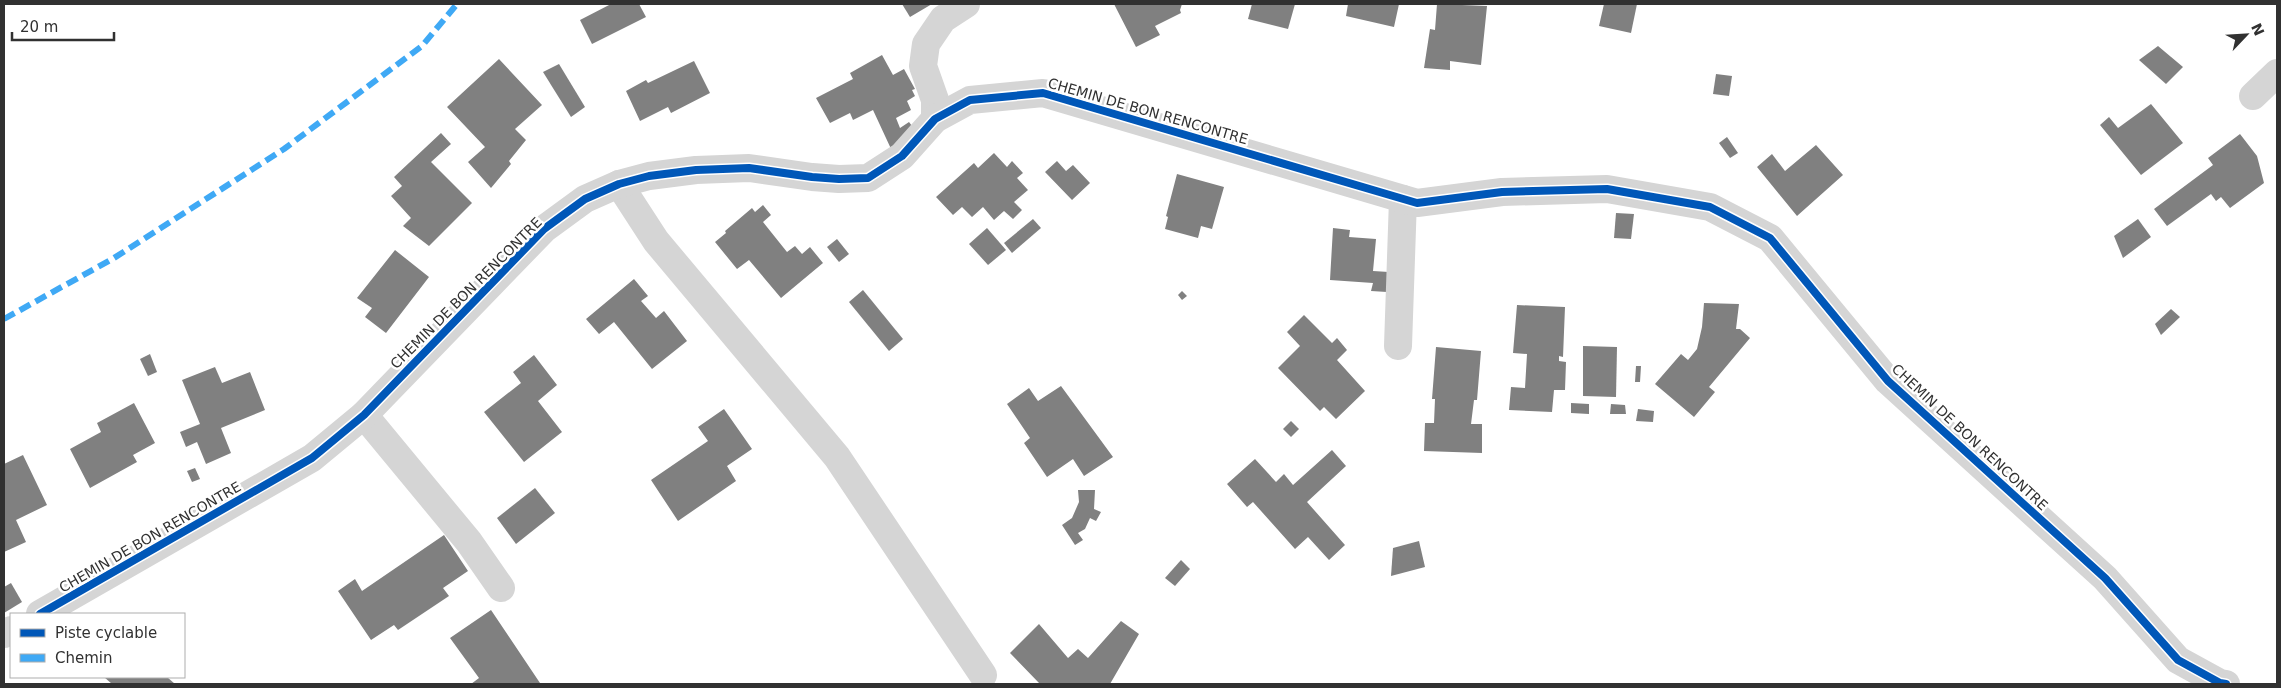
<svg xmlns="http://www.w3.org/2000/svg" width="2281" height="688" font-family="'DejaVu Sans',sans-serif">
<rect width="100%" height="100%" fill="#fff"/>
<g fill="#808080">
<path d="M 611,4 L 639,4 L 646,17 L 592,44 L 580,20 Z"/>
<path d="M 902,4 L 932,4 L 910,17 Z"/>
<path d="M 1114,4 L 1182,4 L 1180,10 L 1181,13 L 1155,26 L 1160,35 L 1136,47 Z"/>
<path d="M 1252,4 L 1295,4 L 1288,29 L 1248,19 Z"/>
<path d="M 1348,4 L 1399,4 L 1394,27 L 1346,16 Z"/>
<path d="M 1437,4 L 1487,6 L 1481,65 L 1450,61 L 1450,70 L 1424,68 L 1430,29 L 1435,30 Z"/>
<path d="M 1604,4 L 1637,4 L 1631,33 L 1599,26 Z"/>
<path d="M 2158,46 L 2183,67 L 2166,84 L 2139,60 Z"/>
<path d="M 882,55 L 893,75 L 904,69 L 915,89 L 912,90 L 915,96 L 907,101 L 911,110 L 896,118 L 900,128 L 909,122 L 912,126 L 892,151 L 873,110 L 853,120 L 850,113 L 830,123 L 816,98 L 853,79 L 850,73 Z"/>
<path d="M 499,59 L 542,105 L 515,129 L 526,140 L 509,161 L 511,164 L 491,188 L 468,162 L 485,147 L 447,107 Z"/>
<path d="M 694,61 L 710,93 L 671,113 L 668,107 L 640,121 L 626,91 L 646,80 L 648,83 Z"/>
<path d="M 559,64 L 585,107 L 571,117 L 543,72 Z"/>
<path d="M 1716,74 L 1732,76 L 1729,96 L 1713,94 Z"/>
<path d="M 2151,104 L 2183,143 L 2141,175 L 2100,125 L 2109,117 L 2118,128 Z"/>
<path d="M 441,133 L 451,144 L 431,162 L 472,203 L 429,246 L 403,226 L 411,218 L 391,196 L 402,186 L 394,177 Z"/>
<path d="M 2240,134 L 2257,156 L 2264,183 L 2230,208 L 2221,197 L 2216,201 L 2211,194 L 2167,226 L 2154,209 L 2213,165 L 2208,158 Z"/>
<path d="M 1727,137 L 1738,153 L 1730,158 L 1719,143 Z"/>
<path d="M 1816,145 L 1843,175 L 1797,216 L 1757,167 L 1772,154 L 1785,171 Z"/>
<path d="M 994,153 L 1007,167 L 1012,161 L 1023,173 L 1017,178 L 1028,190 L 1014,202 L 1022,210 L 1013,219 L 1004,211 L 994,220 L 983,207 L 972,217 L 962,207 L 953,215 L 936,197 L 974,163 L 978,168 Z"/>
<path d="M 1057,161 L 1066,171 L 1073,165 L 1090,183 L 1072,200 L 1045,172 Z"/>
<path d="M 1177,174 L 1224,187 L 1212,229 L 1201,226 L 1198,238 L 1165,229 L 1168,217 L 1166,216 Z"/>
<path d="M 763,205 L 771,215 L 763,222 L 787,252 L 795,246 L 802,254 L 810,247 L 823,263 L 781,298 L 749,260 L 737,269 L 715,242 L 726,233 L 725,231 L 752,208 L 755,212 Z"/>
<path d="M 1616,213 L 1634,214 L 1631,239 L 1614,238 Z"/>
<path d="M 1033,219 L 1041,228 L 1012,253 L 1004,243 Z"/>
<path d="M 2138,219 L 2151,237 L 2123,258 L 2114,236 Z"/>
<path d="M 987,228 L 1006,250 L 988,265 L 969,244 Z"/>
<path d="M 1333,228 L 1350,230 L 1349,237 L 1376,239 L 1373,271 L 1389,272 L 1387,292 L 1371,291 L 1373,283 L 1330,280 Z"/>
<path d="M 837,239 L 849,254 L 839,262 L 827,247 Z"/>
<path d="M 395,250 L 429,277 L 386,333 L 365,317 L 372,308 L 357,298 Z"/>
<path d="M 634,279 L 648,296 L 641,301 L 656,318 L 664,311 L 687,341 L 652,369 L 614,322 L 599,334 L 586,319 Z"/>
<path d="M 863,290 L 903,339 L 889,351 L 849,302 Z"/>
<path d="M 1182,291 L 1187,296 L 1182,300 L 1178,295 Z"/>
<path d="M 1704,303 L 1739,304 L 1736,329 L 1740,329 L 1750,338 L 1709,387 L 1715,392 L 1694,417 L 1655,384 L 1681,354 L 1688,360 L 1697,349 L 1702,327 Z"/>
<path d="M 1517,305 L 1565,307 L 1563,357 L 1559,356 L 1559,361 L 1566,362 L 1565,390 L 1554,390 L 1552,412 L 1509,410 L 1511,387 L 1525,388 L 1527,354 L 1513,353 Z"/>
<path d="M 2171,309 L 2180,317 L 2161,335 L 2155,324 Z"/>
<path d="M 1304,315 L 1332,343 L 1337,338 L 1347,350 L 1337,360 L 1365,391 L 1336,419 L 1324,407 L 1320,411 L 1278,368 L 1300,346 L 1287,332 Z"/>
<path d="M 1583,346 L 1617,347 L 1616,397 L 1583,396 Z"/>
<path d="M 1436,347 L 1481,351 L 1477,400 L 1474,400 L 1471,424 L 1482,424 L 1482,453 L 1424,451 L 1425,423 L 1434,423 L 1435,399 L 1432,399 Z"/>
<path d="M 150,354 L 157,372 L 148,376 L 140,359 Z"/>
<path d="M 534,355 L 557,385 L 538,401 L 562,432 L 524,462 L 484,412 L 521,383 L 513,372 Z"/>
<path d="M 1636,366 L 1641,366 L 1640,382 L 1635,382 Z"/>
<path d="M 215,367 L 222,383 L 250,372 L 265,410 L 221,428 L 231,453 L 206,464 L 197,442 L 186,447 L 180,432 L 200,424 L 182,380 Z"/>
<path d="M 1061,386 L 1113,457 L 1084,476 L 1073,459 L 1047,477 L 1024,443 L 1030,438 L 1007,404 L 1029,388 L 1038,401 Z"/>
<path d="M 134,403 L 155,443 L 133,455 L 137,462 L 90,488 L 70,449 L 101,432 L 97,423 Z"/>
<path d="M 1571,403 L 1589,404 L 1589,414 L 1571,413 Z"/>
<path d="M 1611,404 L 1625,405 L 1626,414 L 1610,414 Z"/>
<path d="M 724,409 L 752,449 L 727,466 L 736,481 L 678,521 L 651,480 L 708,441 L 698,427 Z"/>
<path d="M 1638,409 L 1654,411 L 1653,422 L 1636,421 Z"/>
<path d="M 1291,421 L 1299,429 L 1291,437 L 1283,429 Z"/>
<path d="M 1332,450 L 1346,466 L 1307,502 L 1345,545 L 1329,560 L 1308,537 L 1295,549 L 1253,502 L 1247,507 L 1227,484 L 1255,459 L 1276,482 L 1284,474 L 1293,485 Z"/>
<path d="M 23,455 L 47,505 L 16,520 L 26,542 L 4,552 L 4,464 Z"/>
<path d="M 195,468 L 200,479 L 192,482 L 187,471 Z"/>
<path d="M 535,488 L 555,513 L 516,544 L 497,518 Z"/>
<path d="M 1078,490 L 1095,490 L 1094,509 L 1101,512 L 1096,521 L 1090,518 L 1085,529 L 1078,533 L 1083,540 L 1075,545 L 1062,525 L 1072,518 L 1079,502 Z"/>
<path d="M 444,535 L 468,571 L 443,588 L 449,596 L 398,630 L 394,625 L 371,640 L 338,591 L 355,579 L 362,591 Z"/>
<path d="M 1419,541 L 1425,567 L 1391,576 L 1393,548 Z"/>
<path d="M 1181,560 L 1190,569 L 1175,586 L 1165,578 Z"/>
<path d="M 11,583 L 22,602 L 4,613 L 4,587 Z"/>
<path d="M 491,610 L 540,683 L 538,684 L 471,684 L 479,678 L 450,638 Z"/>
<path d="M 1121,621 L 1139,634 L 1110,684 L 1040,684 L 1010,653 L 1039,624 L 1068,658 L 1078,649 L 1088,658 Z"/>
<path d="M 104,677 L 167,677 L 175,684 L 112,684 Z"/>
</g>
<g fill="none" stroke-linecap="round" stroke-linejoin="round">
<g stroke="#d5d5d5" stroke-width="28">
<path d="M 2253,96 L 2277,73"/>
<path d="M 935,119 L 935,100 L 923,66 L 926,44 L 943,19 L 966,4"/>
<path d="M 619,184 L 656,241 L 837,457 L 983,675"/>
<path d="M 1398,346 L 1403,199"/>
<path d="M 364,415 L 469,542 L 501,588"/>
<path d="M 40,614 L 312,458 L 364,415 L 544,229 L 585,199 L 619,184 L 649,176 L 696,170 L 749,168 L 812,177 L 839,179 L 868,178 L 902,156 L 935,119 L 970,100 L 1043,93 L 1417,203 L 1502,192 L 1607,189 L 1710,207 L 1770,238 L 1888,381 L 2105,578 L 2178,660 L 2220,683 L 2226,684"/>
<path d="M 4,634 L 11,630"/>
</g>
<path stroke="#3fa9f5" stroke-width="6" stroke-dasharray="12 6" stroke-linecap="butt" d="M 4,319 L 114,258 L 284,149 L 422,46 L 457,4"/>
<defs>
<path id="cycleway" d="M 40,614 L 312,458 L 364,415 L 544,229 L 585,199 L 619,184 L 649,176 L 696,170 L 749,168 L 812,177 L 839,179 L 868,178 L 902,156 L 935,119 L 970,100 L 1043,93 L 1417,203 L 1502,192 L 1607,189 L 1710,207 L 1770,238 L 1888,381 L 2105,578 L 2178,660 L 2220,683 L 2226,684"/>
</defs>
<use href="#cycleway" stroke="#fff" stroke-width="11"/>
<use href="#cycleway" stroke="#0057b8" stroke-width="8"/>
</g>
<g text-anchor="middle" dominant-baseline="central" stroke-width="5" stroke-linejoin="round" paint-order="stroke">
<g font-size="14" fill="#313131" stroke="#fff">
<text transform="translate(1148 111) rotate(16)">CHEMIN DE BON RENCONTRE</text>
<text transform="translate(466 293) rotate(-45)">CHEMIN DE BON RENCONTRE</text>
<text transform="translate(1970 437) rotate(43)">CHEMIN DE BON RENCONTRE</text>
<text transform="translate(150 537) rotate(-30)">CHEMIN DE BON RENCONTRE</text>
</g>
</g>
<rect width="2281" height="688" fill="none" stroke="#313131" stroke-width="10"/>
<rect x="10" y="613" width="175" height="65" fill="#ffffff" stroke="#adadad"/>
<rect x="20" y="629" width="25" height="8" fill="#0057b8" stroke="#adadad"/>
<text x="55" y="638" font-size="15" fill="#313131">Piste cyclable</text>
<rect x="20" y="654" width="25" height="8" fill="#3fa9f5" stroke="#adadad"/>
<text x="55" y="663" font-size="15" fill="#313131">Chemin</text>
<g transform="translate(2246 35) rotate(65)" stroke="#ffffff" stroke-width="4" paint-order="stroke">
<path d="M0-4L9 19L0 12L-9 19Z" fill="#313131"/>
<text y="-8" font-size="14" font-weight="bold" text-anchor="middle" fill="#313131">N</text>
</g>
<path d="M12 32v8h102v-8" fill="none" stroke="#313131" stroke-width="2.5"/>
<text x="20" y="32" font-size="15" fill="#313131" stroke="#ffffff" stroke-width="4" paint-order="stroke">20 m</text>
</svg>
